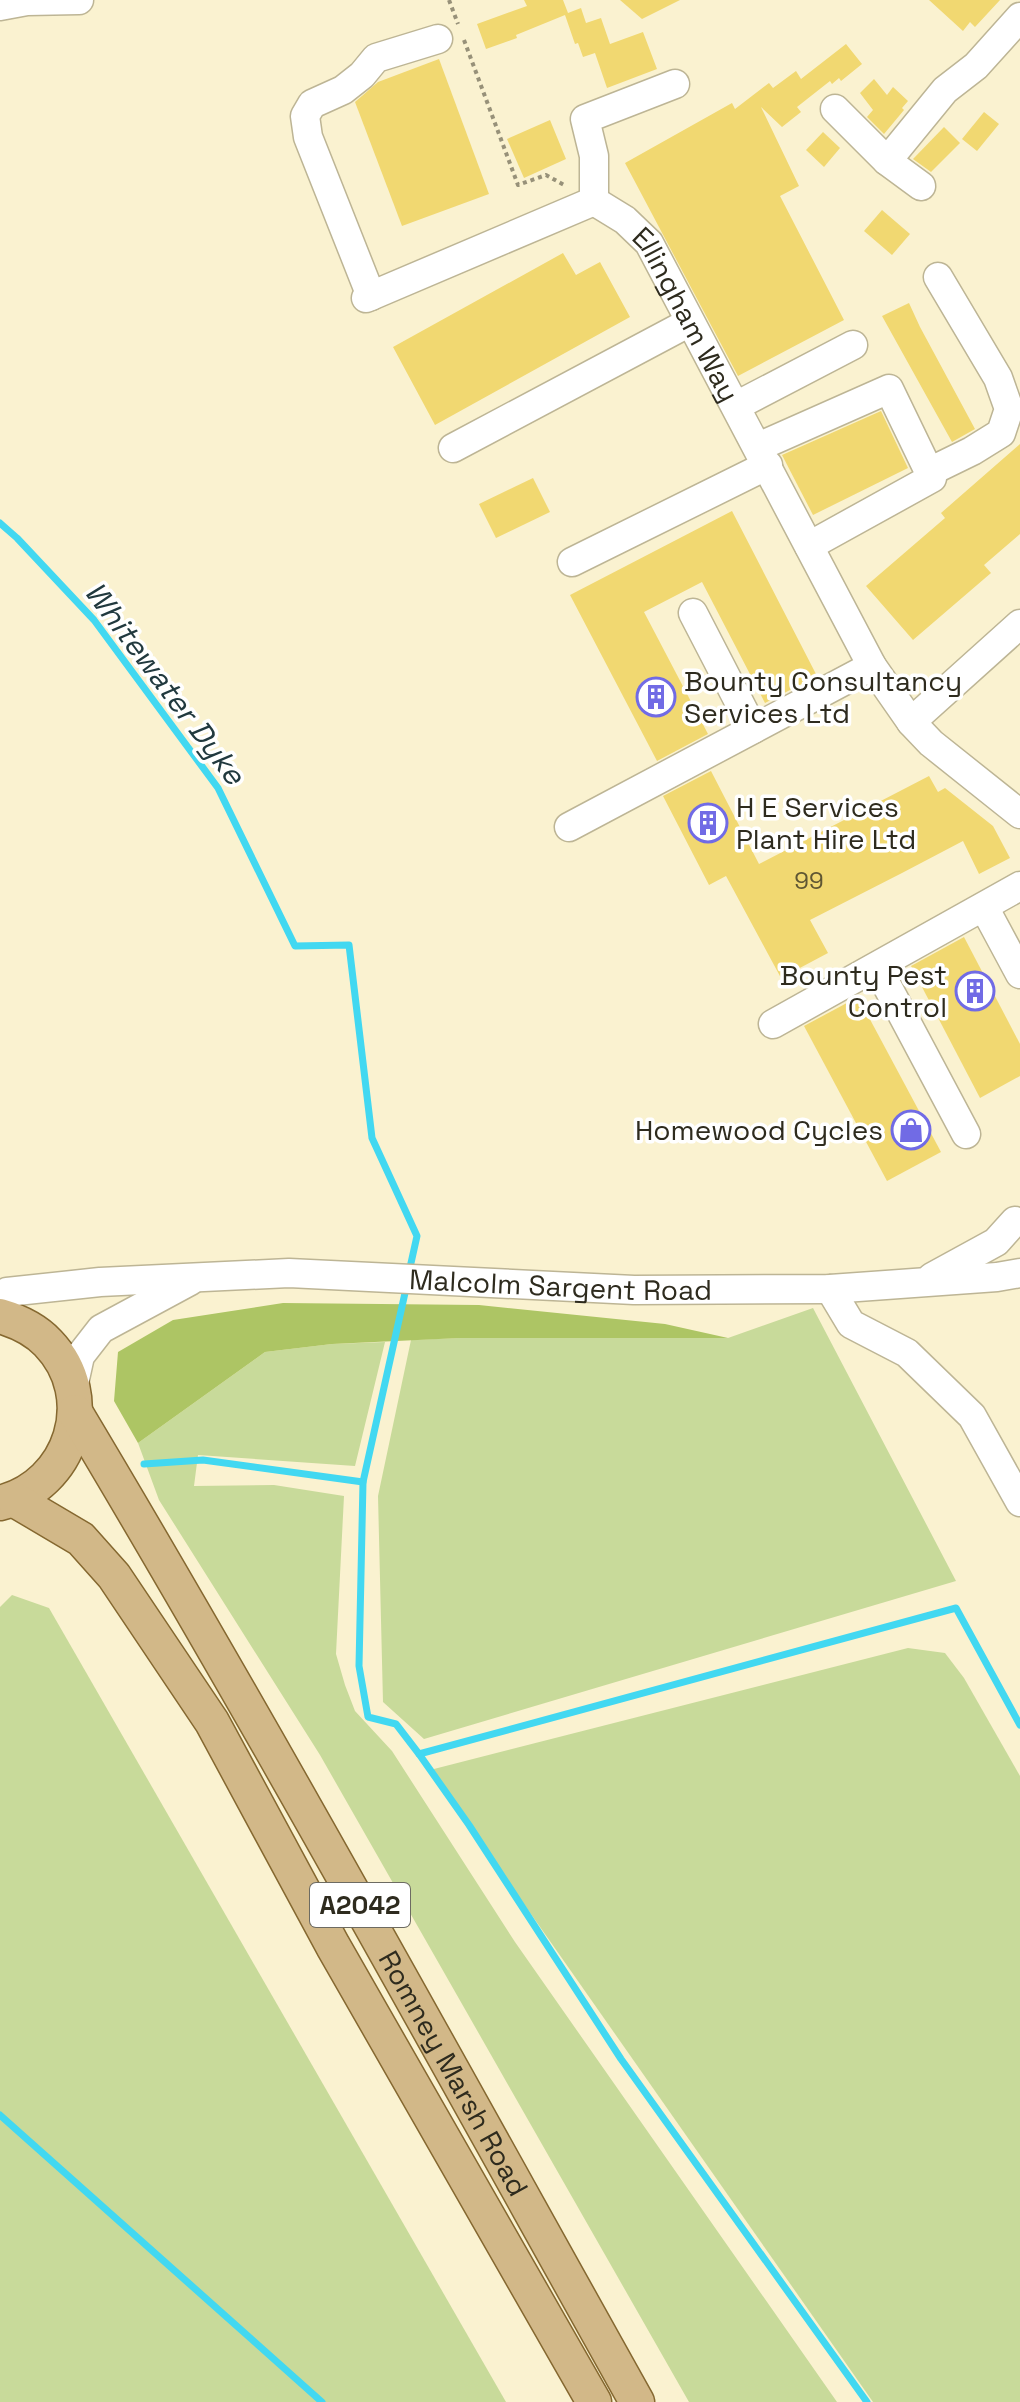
<svg xmlns="http://www.w3.org/2000/svg" width="1020" height="2402" font-family="'Space Grotesk',sans-serif">
<rect width="100%" height="100%" fill="#faf2d0"/>
<g fill="#c8da9a">
<path d="M 813,1308 L 956,1581 L 424,1739 L 383,1702 L 378,1496 L 411,1340 L 460,1338 L 728,1338 Z"/>
<path d="M 385,1342 L 355,1466 L 198,1455 L 194,1486 L 274,1485 L 344,1496 L 336,1654 L 345,1685 L 355,1711 L 392,1751 L 515,1942 L 837,2402 L 689,2402 L 320,1755 L 159,1500 L 138,1443 L 265,1352 L 332,1344 Z"/>
<path d="M 12,1595 L 49,1608 L 506,2402 L 0,2402 L 0,1607 Z"/>
<path d="M 908,1648 L 945,1653 L 964,1678 L 1020,1776 L 1020,2402 L 873,2402 L 430,1770 Z"/>
</g>
<path fill="#adc564" d="M 283,1303 L 479,1305 L 665,1324 L 728,1338 L 460,1338 L 332,1344 L 265,1352 L 138,1443 L 114,1401 L 118,1352 L 173,1320 Z"/>
<g fill="none" stroke-linecap="round" stroke-linejoin="round">
<g stroke="#42d8f1" stroke-width="7">
<path d="M 0,523 L 17,538 L 94,620 L 218,788 L 295,946 L 349,945 L 372,1138 L 417,1236 L 409,1272"/>
<path d="M 407,1284 L 363,1482 L 359,1666 L 368,1717 L 396,1724 L 419,1754 L 469,1825 L 621,2059 L 867,2402"/>
<path d="M 144,1464 L 203,1460 L 363,1482"/>
<path d="M 419,1754 L 956,1608 L 1020,1725"/>
<path d="M 0,2115 L 322,2402"/>
</g>
</g>
<g fill="#f1d871">
<path d="M 524,0 L 563,0 L 568,13 L 581,8 L 586,23 L 601,18 L 610,44 L 643,32 L 657,69 L 607,88 L 595,53 L 583,57 L 578,43 L 575,44 L 565,15 L 516,35 L 517,38 L 486,49 L 477,24 L 527,6 Z"/>
<path d="M 620,0 L 680,0 L 642,19 Z"/>
<path d="M 929,0 L 1000,0 L 975,27 L 970,22 L 963,31 Z"/>
<path d="M 846,44 L 862,64 L 841,81 L 839,78 L 832,84 L 830,81 L 797,107 L 801,112 L 782,127 L 761,107 L 799,186 L 780,196 L 844,320 L 738,376 L 625,163 L 732,103 L 735,109 L 769,83 L 773,88 L 796,71 L 801,79 Z"/>
<path d="M 439,59 L 489,194 L 402,226 L 355,102 L 378,82 Z"/>
<path d="M 874,79 L 887,95 L 893,87 L 908,101 L 902,108 L 904,110 L 884,134 L 867,117 L 873,110 L 860,93 Z"/>
<path d="M 984,112 L 999,124 L 977,151 L 962,139 Z"/>
<path d="M 550,120 L 566,159 L 524,178 L 507,139 Z"/>
<path d="M 944,127 L 960,143 L 931,172 L 913,159 Z"/>
<path d="M 823,132 L 840,148 L 824,167 L 806,150 Z"/>
<path d="M 882,210 L 910,234 L 892,255 L 864,231 Z"/>
<path d="M 563,253 L 576,275 L 600,262 L 630,317 L 435,425 L 393,347 Z"/>
<path d="M 909,303 L 920,327 L 975,429 L 952,442 L 882,316 Z"/>
<path d="M 881,411 L 908,468 L 813,515 L 782,455 Z"/>
<path d="M 1020,444 L 1020,534 L 984,565 L 991,573 L 913,640 L 866,586 L 945,518 L 941,513 Z"/>
<path d="M 533,478 L 550,512 L 496,538 L 479,504 Z"/>
<path d="M 732,511 L 817,676 L 765,703 L 702,582 L 644,612 L 708,734 L 657,761 L 570,595 Z"/>
<path d="M 711,771 L 759,864 L 929,776 L 938,792 L 945,788 L 993,826 L 1010,858 L 979,874 L 963,841 L 902,873 L 810,920 L 828,953 L 781,978 L 726,876 L 709,885 L 663,796 Z"/>
<path d="M 964,937 L 1020,1044 L 1020,1076 L 980,1098 L 911,966 Z"/>
<path d="M 858,997 L 941,1152 L 887,1181 L 804,1026 Z"/>
</g>
<g fill="none" stroke-linecap="round" stroke-linejoin="round">
<defs>
<g id="minor">
<path d="M 0,6 L 27,1 L 79,0"/>
<path d="M 835,109 L 887,161 L 921,186"/>
<path d="M 887,161 L 945,90 L 976,66 L 1020,17"/>
<path id="s1" d="M 594,201 L 625,220 L 649,243 L 872,666 L 911,722 L 931,743 L 1020,814"/>
<path d="M 594,201 L 594,156 L 585,119 L 675,84"/>
<path d="M 371,296 L 308,137 L 305,116 L 312,104 L 343,90 L 362,75 L 376,58 L 438,39"/>
<path d="M 366,298 L 594,201"/>
<path d="M 736,406 L 853,345"/>
<path d="M 758,447 L 889,389 L 932,478 L 809,546"/>
<path d="M 453,448 L 690,322"/>
<path d="M 929,472 L 972,451 L 1001,433 L 1009,409 L 998,378 L 938,277"/>
<path d="M 572,562 L 768,465"/>
<path d="M 693,613 L 753,729"/>
<path d="M 911,722 L 1020,624"/>
<path d="M 569,827 L 872,666"/>
<path d="M 984,907 L 1020,974"/>
<path d="M 877,967 L 966,1134"/>
<path d="M 773,1024 L 1020,886"/>
<path d="M 932,1277 L 996,1242 L 1015,1221"/>
<path d="M 830,1289 L 851,1324 L 907,1353 L 972,1416 L 1020,1502"/>
<path id="s2" d="M 0,1301 L 7,1292 L 100,1282 L 289,1273 L 634,1290 L 830,1289 L 997,1277 L 1020,1273"/>
<path d="M 73,1388 L 80,1356 L 101,1329 L 190,1281"/>
</g>
<g id="major">
<path d="M 0,1316 C 17,1321 35,1329 48,1343 C 100,1397 72,1485 0,1503"/>
<path id="s3" d="M 75,1412 C 270,1738 452,2071 637,2402"/>
<path d="M 15,1500 L 81,1539 L 114,1576 L 212,1722 L 333,1946 L 594,2402"/>
</g>
</defs>
<use href="#minor" stroke="#bdb595" stroke-width="31"/>
<use href="#major" stroke="#856830" stroke-width="37"/>
<g stroke="#979179" stroke-width="4" stroke-dasharray="4 4" stroke-linecap="butt">
<path d="M 449,0 L 458,24"/>
<path d="M 464,40 L 518,185 L 546,175 L 566,186"/>
</g>
<use href="#minor" stroke="#fff" stroke-width="28"/>
<use href="#major" stroke="#d2b888" stroke-width="34"/>
</g>
<defs>
<symbol id="building-ring" viewBox="-11 -11 22 22"><circle r="9.5" fill="#fff" stroke="#716be5" stroke-width="1.5"/><path d="M-4-6H4V6H1V3H-1V6H-4ZM-2.5-4.3h1.7v1.8h-1.7ZM.8-4.3h1.7v1.8H.8ZM-2.5-1h1.7V.8h-1.7ZM.8-1h1.7V.8H.8Z" fill="#716be5"/></symbol>
<symbol id="shop-ring" viewBox="-11 -11 22 22"><circle r="9.5" fill="#fff" stroke="#716be5" stroke-width="1.5"/><path d="M-5-2.5h2.3a2.7 3.5 0 0 1 5.4 0H5L5.5 6h-11ZM-1.5-2.5h3a1.5 2.3 0 0 0-3 0Z" fill="#716be5"/></symbol>
</defs>
<g fill-rule="evenodd">
<use href="#building-ring" x="634" y="675" width="44" height="44"/>
<use href="#building-ring" x="686" y="801" width="44" height="44"/>
<use href="#building-ring" x="953" y="969" width="44" height="44"/>
<use href="#shop-ring" x="889" y="1108" width="44" height="44"/>
</g>
<g text-anchor="middle" dominant-baseline="central" stroke-width="7" stroke-linejoin="round" paint-order="stroke">
<g font-size="24" fill="#5f5633">
<text x="809" y="880">99</text>
</g>
<rect fill="#fff" stroke="#6d6b62" stroke-width="2" x="310" y="1883" width="100" height="44" rx="6"/>
<g font-size="26" font-weight="bold" fill="#2e2b1e">
<text x="360" y="1905">A2042</text>
</g>
<g font-size="28" fill="#2e2b1e" stroke="#fff">
<text stroke="none"><textPath href="#s1" startOffset="150">Ellingham Way</textPath></text>
<text stroke="none"><textPath href="#s2" startOffset="566">Malcolm Sargent Road</textPath></text>
<text stroke="none"><textPath href="#s3" startOffset="762">Romney Marsh Road</textPath></text>
</g>
<g font-size="28" fill="#2e2b1e" stroke="#fff" text-anchor="start">
<text x="684" y="681">Bounty Consultancy<tspan x="684" dy="32">Services Ltd</tspan></text>
<text x="736" y="807">H E Services<tspan x="736" dy="32">Plant Hire Ltd</tspan></text>
<text x="947" y="975" text-anchor="end">Bounty Pest<tspan x="947" dy="32">Control</tspan></text>
<text x="883" y="1130" text-anchor="end">Homewood Cycles</text>
</g>
<g font-size="30" font-style="italic" fill="#21393e" stroke="#fff">
<text transform="translate(165 683) rotate(53)">Whitewater Dyke</text>
</g>
</g>
</svg>
